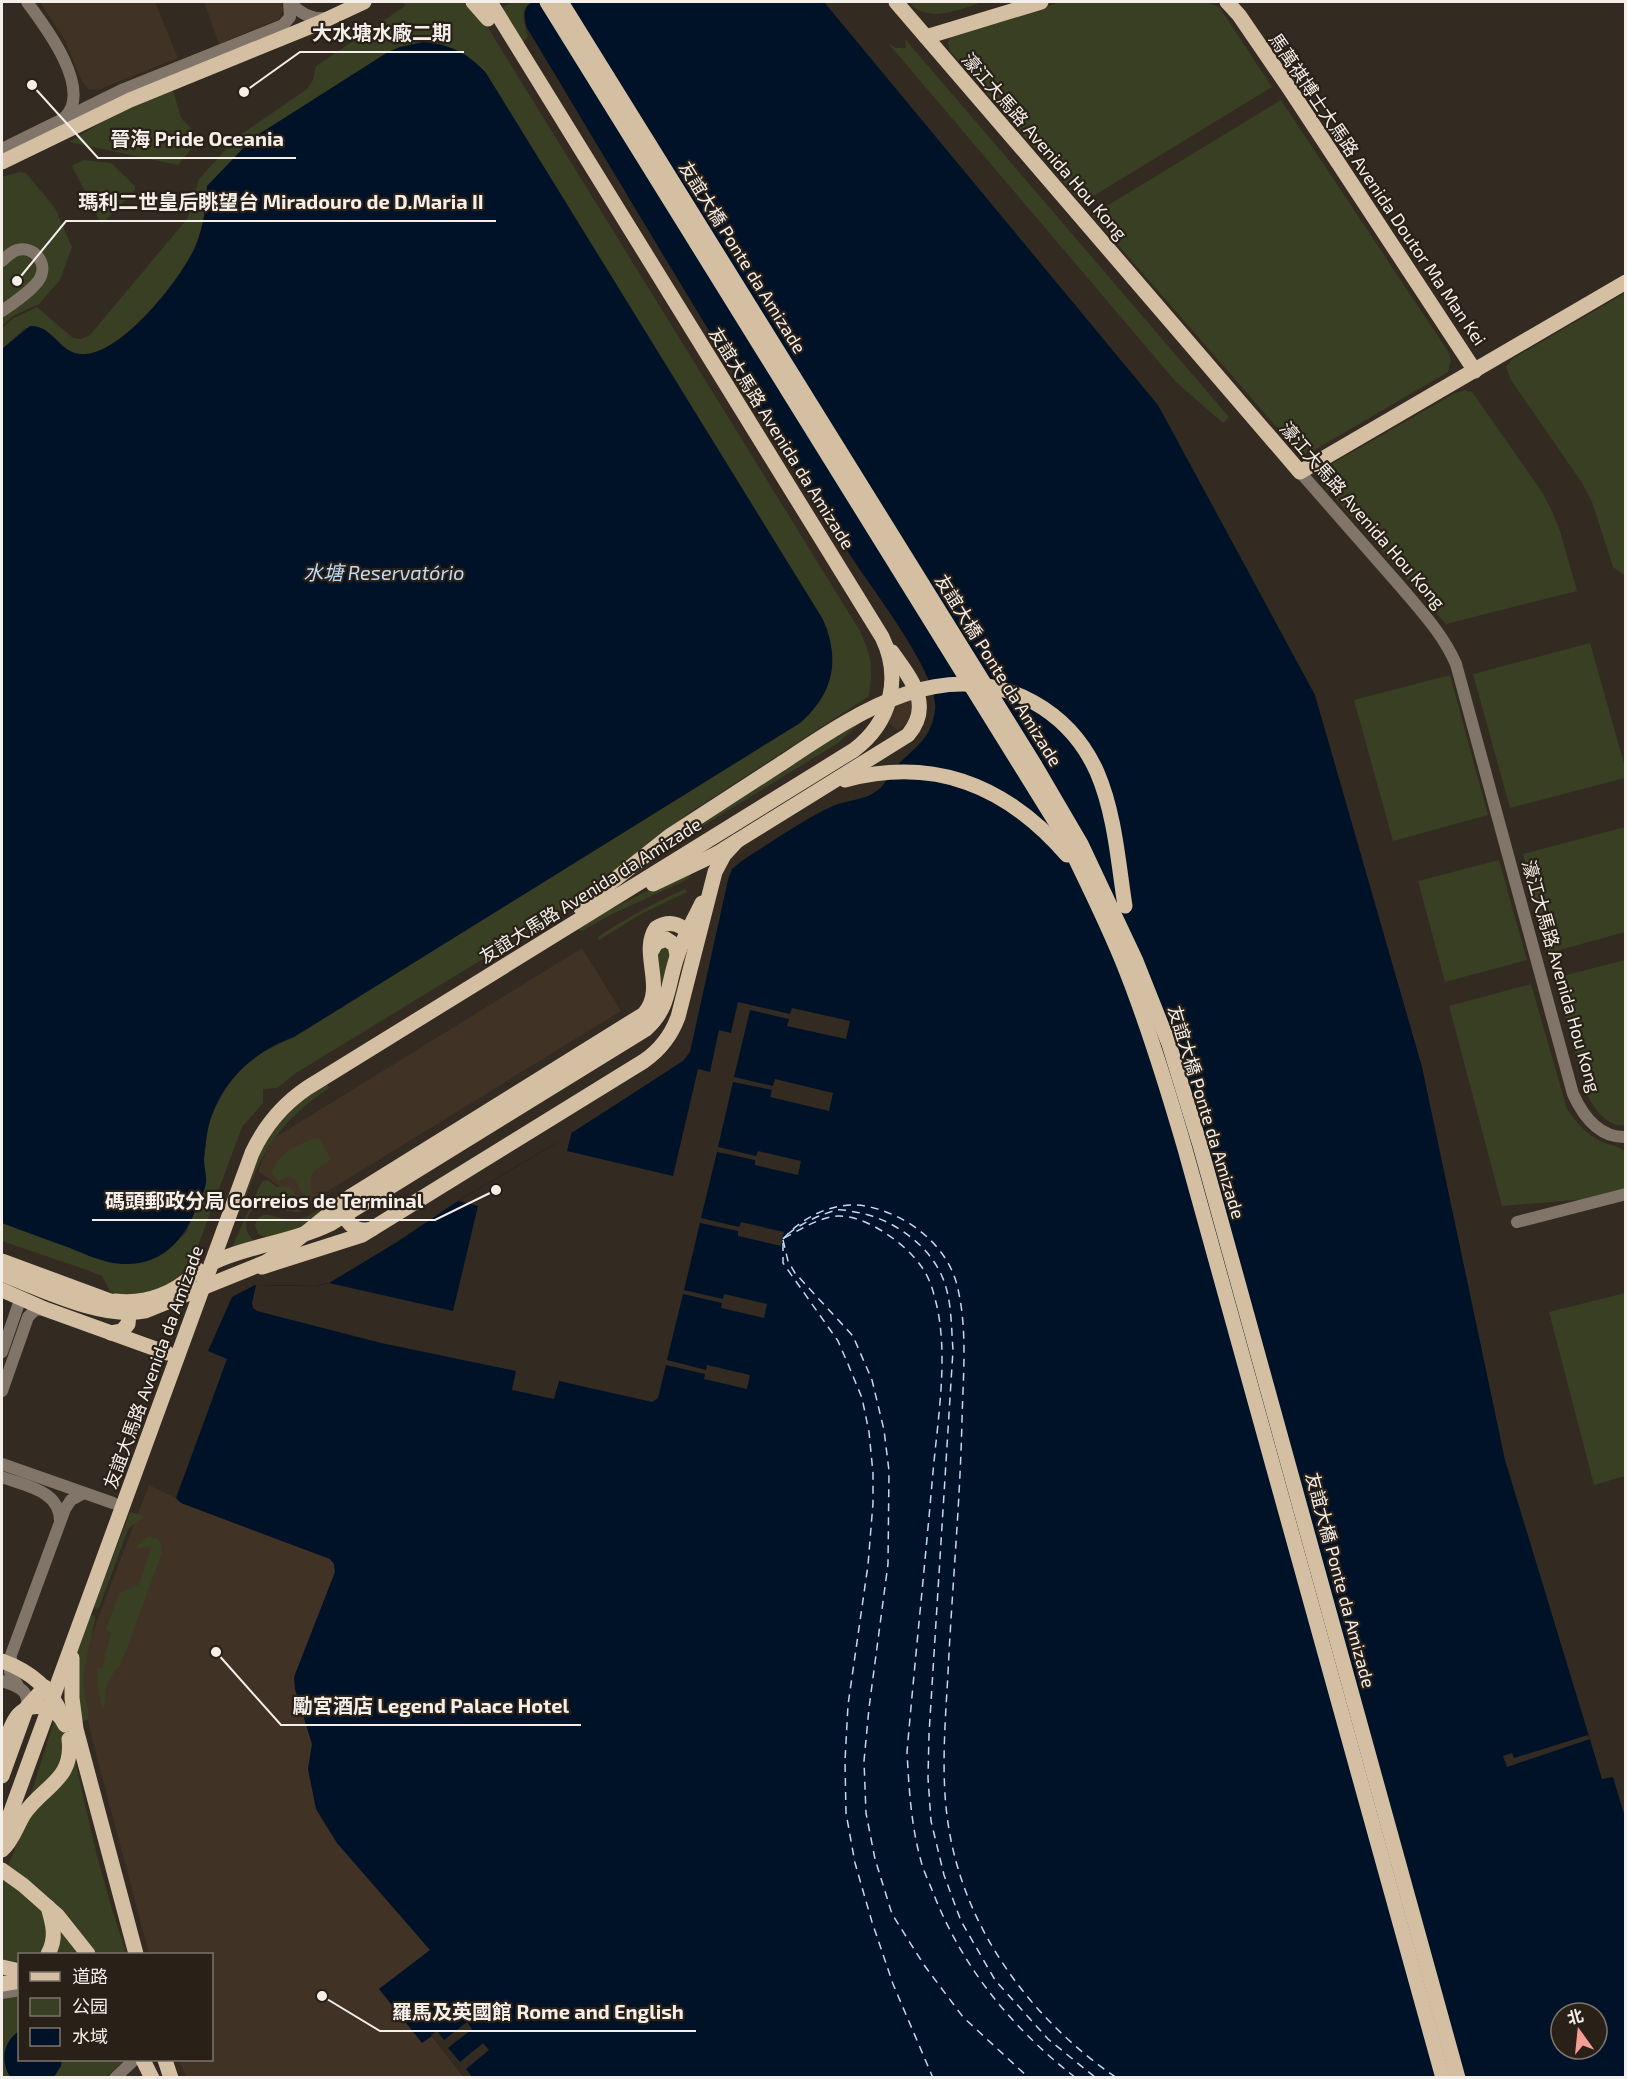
<svg xmlns="http://www.w3.org/2000/svg" width="1627" height="2079" font-family="'Exo 2','Noto Sans SC',sans-serif">
<rect width="100%" height="100%" fill="#332a21"/>
<g fill="#403225">
<path d="M 40,2 L 155,2 L 178,58 L 100,89 L 89,90 L 82,81 L 64,39 Z"/>
<path d="M 204,2 L 281,2 L 283,10 L 279,19 L 219,44 Z"/>
<path d="M 910,690 L 915,715 L 906,725 L 897,730 L 884,718 Z"/>
<path d="M 582,948 L 621,1011 L 305,1205 L 258,1171 L 271,1140 Z"/>
<path d="M 149,1485 L 176,1498 L 181,1503 L 330,1559 L 334,1564 L 335,1572 L 295,1689 L 312,1744 L 308,1769 L 316,1809 L 337,1843 L 431,1950 L 379,1989 L 437,2031 L 472,2077 L 186,2077 L 179,2060 L 212,2060 L 212,1954 L 149,1954 L 90,1731 L 81,1679 L 84,1655 Z"/>
</g>
<g fill="#393f23">
<path d="M 403,2 L 466,2 L 477,10 L 860,631 C 872,658 873,666 869,696 L 689,813 L 568,907 L 296,1073 L 277,1088 L 263,1089 L 263,1103 L 242,1127 L 195,1254 L 180,1275 L 161,1290 L 138,1298 L 113,1297 L 102,1276 L 84,1269 L 2,1241 L 2,1223 L 111,1263 L 135,1263 L 147,1261 L 168,1250 L 186,1233 L 206,1182 L 204,1161 L 206,1140 L 210,1119 L 219,1100 L 230,1082 L 244,1066 L 261,1053 L 294,1037 L 800,723 L 810,714 L 828,630 L 822,618 L 486,73 C 476,62 448,45 433,43 C 422,41 411,44 400,47 L 207,186 C 206,207 204,225 196,244 C 183,277 120,357 81,354 C 62,353 57,335 43,329 C 39,327 30,328 25,328 L 2,349 L 2,328 L 14,318 L 37,307 L 73,338 L 81,339 L 90,335 L 187,219 L 199,179 L 236,138 L 307,89 L 313,80 L 316,66 L 405,6 Z"/>
<path d="M 512,2 L 531,2 C 518,10 525,25 528,37 L 523,42 L 502,8 Z"/>
<path d="M 909,2 L 983,2 C 959,9 928,25 909,2 Z"/>
<path d="M 1061,2 L 1208,2 L 1220,8 L 1272,87 L 1082,203 L 950,51 C 947,43 947,39 954,34 Z"/>
<path d="M 905,39 L 1229,417 L 1223,423 L 1176,382 L 888,43 L 896,48 L 906,48 Z"/>
<path d="M 172,87 L 181,118 L 196,134 L 194,146 L 178,165 L 69,142 L 112,116 Z"/>
<path d="M 1281,100 L 1449,353 L 1451,360 L 1448,372 L 1311,452 L 1305,453 L 1293,446 L 1092,215 Z"/>
<path d="M 83,160 L 111,163 L 135,186 L 135,190 L 106,220 L 101,223 L 72,166 Z"/>
<path d="M 19,172 L 26,173 L 55,208 L 72,247 L 60,280 L 39,304 L 13,316 L 2,326 L 2,177 Z"/>
<path d="M 1625,293 L 1625,576 L 1613,567 L 1592,502 L 1582,483 L 1511,380 L 1506,367 L 1512,359 Z"/>
<path d="M 1465,390 L 1473,393 L 1542,492 L 1552,511 L 1560,531 L 1577,591 L 1446,624 L 1326,488 L 1322,474 L 1328,466 L 1455,393 Z"/>
<path d="M 1590,643 L 1625,767 L 1625,778 L 1510,808 L 1473,674 Z"/>
<path d="M 1450,675 L 1488,815 L 1393,841 L 1354,700 Z"/>
<path d="M 862,715 L 859,724 L 838,743 L 688,835 L 686,830 Z"/>
<path d="M 1625,827 L 1625,932 L 1549,953 L 1523,854 Z"/>
<path d="M 1499,860 L 1527,960 L 1445,982 L 1418,881 Z"/>
<path d="M 696,866 L 688,879 L 680,883 L 610,915 L 582,931 L 574,928 Z"/>
<path d="M 685,889 L 687,892 L 641,914 L 599,940 L 598,937 C 626,918 654,903 685,889 Z"/>
<path d="M 662,944 L 670,945 L 673,950 L 660,1003 L 649,1022 L 328,1218 C 312,1226 275,1245 258,1234 L 255,1225 C 261,1207 274,1218 287,1220 C 295,1222 303,1218 310,1215 L 446,1129 L 452,1140 L 647,1020 C 654,1010 660,1000 660,988 C 660,973 652,956 662,944 Z"/>
<path d="M 1625,960 L 1626,1125 C 1607,1129 1591,1105 1585,1090 L 1555,978 Z"/>
<path d="M 1531,984 L 1567,1109 C 1576,1122 1587,1135 1602,1142 C 1610,1145 1618,1146 1625,1151 L 1625,1196 L 1502,1206 L 1449,1006 Z"/>
<path d="M 324,1077 L 329,1088 C 279,1122 260,1152 242,1209 L 235,1214 L 254,1154 L 278,1115 Z"/>
<path d="M 319,1138 L 331,1160 C 314,1170 308,1172 312,1193 L 307,1197 L 301,1192 L 295,1179 L 289,1176 L 279,1181 L 272,1174 C 276,1154 301,1141 319,1138 Z"/>
<path d="M 268,1180 L 277,1187 L 290,1187 L 299,1199 L 311,1206 C 307,1209 303,1212 298,1212 C 281,1213 256,1191 247,1220 C 244,1229 249,1236 255,1242 L 232,1247 L 260,1185 L 263,1181 Z"/>
<path d="M 1625,1293 L 1625,1476 L 1594,1485 L 1549,1312 Z"/>
<path d="M 130,1512 L 145,1516 L 128,1529 L 99,1608 L 96,1609 L 94,1606 Z"/>
<path d="M 149,1536 L 158,1539 L 161,1545 L 162,1553 L 121,1664 C 107,1680 105,1684 105,1706 L 104,1707 L 102,1707 L 98,1687 L 97,1668 L 102,1668 L 111,1633 L 106,1629 L 119,1593 L 139,1584 L 152,1546 L 134,1549 L 144,1539 Z"/>
<path d="M 91,1615 L 95,1616 L 95,1620 L 86,1660 L 83,1681 L 89,1719 L 78,1723 L 76,1642 Z"/>
<path d="M 64,1707 C 82,1791 98,1874 127,1954 L 20,1954 L 19,1977 L 2,1979 L 2,1969 L 6,1961 L 2,1958 L 2,1881 L 24,1826 L 29,1801 L 57,1711 Z"/>
<path d="M 19,1996 L 20,2060 L 125,2060 L 106,2077 L 2,2077 L 2,1999 Z"/>
</g>
<g fill="#001227" fill-rule="evenodd">
<path d="M 533,2 L 824,2 L 1158,405 L 1315,695 L 1422,1067 L 1505,1460 L 1602,1779 L 1613,1777 L 1625,1817 L 1625,2077 L 464,2077 L 432,2036 L 422,2043 L 379,1989 L 430,1950 L 337,1843 L 316,1809 L 308,1769 L 312,1744 L 295,1689 L 294,1677 L 335,1572 L 334,1564 L 330,1559 L 181,1503 L 176,1498 L 227,1359 L 208,1351 L 232,1297 L 255,1285 L 315,1286 L 329,1283 L 397,1242 L 458,1201 L 553,1145 L 683,1061 L 690,1052 L 728,880 L 732,869 L 743,860 C 772,842 802,820 833,806 C 847,800 866,800 878,790 C 885,785 888,776 894,769 C 912,748 931,742 935,710 C 940,677 876,594 856,564 C 741,389 635,207 527,28 C 524,18 522,7 533,2 ZM 1561,2013 L 1597,2013 L 1597,2049 L 1561,2049 Z"/>
<path d="M 424,42 C 450,44 469,54 486,73 L 822,618 C 841,658 834,694 800,723 L 294,1037 C 248,1053 211,1092 206,1142 C 205,1148 204,1155 204,1160 C 204,1168 207,1176 206,1183 C 205,1190 201,1198 198,1204 C 185,1239 163,1266 122,1264 C 104,1263 87,1255 70,1248 C 47,1240 24,1231 2,1223 L 2,349 L 30,326 C 51,324 59,352 80,354 C 119,359 183,277 196,245 C 204,225 206,207 207,186 L 253,138 L 388,52 L 400,47 Z"/>
<path d="M 19,2031 L 20,2060 L 62,2060 L 61,2066 L 54,2077 L 10,2077 C 0,2061 3,2042 19,2031 Z"/>
</g>
<g fill="#332a21">
<path d="M 738,1002 L 790,1014 L 792,1008 L 850,1021 L 846,1039 L 787,1026 L 789,1019 L 750,1010 L 734,1077 L 773,1086 L 775,1079 L 833,1093 L 829,1111 L 770,1097 L 772,1090 L 733,1082 L 718,1147 L 756,1156 L 758,1151 L 801,1161 L 798,1175 L 755,1165 L 755,1160 L 717,1152 L 701,1218 L 739,1227 L 741,1222 L 784,1232 L 781,1246 L 738,1236 L 738,1231 L 700,1223 L 684,1290 L 723,1299 L 724,1294 L 767,1304 L 764,1318 L 721,1308 L 722,1303 L 683,1294 L 667,1360 L 706,1370 L 707,1365 L 750,1375 L 747,1389 L 704,1379 L 705,1374 L 666,1365 L 658,1398 L 652,1402 L 559,1381 L 554,1399 L 512,1390 L 516,1371 L 381,1343 L 257,1311 L 253,1308 L 252,1303 L 256,1285 L 315,1286 L 329,1283 L 453,1311 L 478,1206 L 458,1201 L 553,1145 L 572,1131 L 567,1151 L 673,1176 L 698,1069 L 710,1072 L 719,1030 L 731,1033 Z"/>
<path d="M 1588,1735 L 1590,1739 L 1507,1767 L 1503,1756 L 1512,1753 L 1514,1758 Z"/>
<path d="M 467,2022 L 472,2029 L 448,2048 L 460,2062 L 483,2043 L 489,2050 L 466,2069 L 472,2077 L 464,2077 L 431,2035 L 437,2031 L 444,2040 Z"/>
</g>
<g fill="none" stroke-linecap="round" stroke-linejoin="round">
<g stroke="#bddaf7" stroke-width="1.5" stroke-dasharray="8 6" stroke-linecap="butt">
<path d="M 788,1234 C 800,1224 821,1214 837,1210 C 842,1209 849,1211 855,1212 C 889,1217 926,1242 941,1274 C 952,1297 951,1325 953,1350 L 929,1734 L 928,1778 L 931,1821 L 944,1875 L 961,1921 L 995,1980 L 1048,2039 L 1096,2078"/>
<path d="M 784,1238 C 800,1230 819,1217 838,1216 C 866,1215 906,1244 921,1266 C 927,1274 932,1286 934,1295 C 950,1349 938,1416 933,1472 C 925,1565 915,1659 907,1752 C 909,1789 911,1825 921,1861 C 924,1873 930,1884 934,1895 C 964,1970 1013,2029 1076,2078"/>
<path d="M 783,1239 C 805,1214 841,1198 874,1208 C 911,1218 947,1246 957,1285 C 968,1329 963,1376 962,1420 C 960,1505 952,1589 948,1673 C 945,1727 940,1782 950,1835 C 968,1934 1034,2022 1117,2078"/>
<path d="M 783,1240 L 788,1261 L 795,1273 L 853,1336 L 872,1380 L 884,1430 L 889,1471 L 888,1564 L 869,1708 L 864,1761 L 866,1813 L 875,1859 L 892,1914 L 924,1965 L 963,2017 L 1029,2078"/>
<path d="M 783,1243 L 783,1263 L 838,1341 L 848,1364 L 862,1398 L 869,1432 L 873,1473 L 873,1503 L 868,1565 L 848,1705 L 845,1761 L 846,1813 L 855,1863 L 872,1922 L 893,1984 L 933,2078"/>
</g>
<g stroke="#807568" stroke-width="12">
<path d="M 27,2 C 45,26 93,89 65,117"/>
<path d="M 290,2 C 300,14 312,20 328,18"/>
<path d="M 2,149 L 124,89 L 283,25 L 290,17 L 289,2"/>
<path d="M 2,261 C 6,257 11,252 17,250 C 33,246 47,261 41,276 C 38,286 11,305 2,311"/>
<path d="M 1300,472 C 1333,510 1367,548 1400,586 C 1421,611 1443,634 1456,664 L 1573,1094 C 1583,1116 1599,1138 1626,1137"/>
<path d="M 1517,1222 L 1626,1194"/>
<path d="M 2,1352 L 19,1303 L 19,1298 L 16,1296"/>
<path d="M 2,1391 L 28,1317 L 35,1310 L 45,1309"/>
<path d="M 2,1464 L 113,1503"/>
<path d="M 2,1477 C 25,1486 60,1490 60,1521"/>
<path d="M 2,1681 C 16,1686 30,1689 27,1707"/>
<path d="M 18,1686 L 10,1672 L 11,1655 L 65,1509 L 71,1500 L 84,1493"/>
<path d="M 2,1993 L 20,1990"/>
<path d="M 115,2078 L 134,2060"/>
</g>
<g stroke="#d5bfa3" stroke-width="15">
<path d="M 473,2 L 488,19"/>
<path d="M 547,2 L 1066,839 C 1086,881 1107,922 1124,965 C 1148,1025 1167,1087 1185,1149 L 1443,2078"/>
<path d="M 561,2 L 1036,767 L 1081,844 L 1136,961 L 1169,1044 L 1200,1145 L 1458,2078"/>
<path d="M 896,2 L 1300,472 L 1626,282"/>
<path d="M 1227,2 L 1239,15 L 1289,88 L 1475,371"/>
<path d="M 926,37 L 1041,2"/>
<path d="M 2,162 L 130,100 L 319,23 L 364,2"/>
<path d="M 845,780 C 935,756 1007,786 1067,855"/>
<path d="M 653,884 L 716,854 L 908,735 C 934,704 910,678 892,652"/>
<path d="M 580,907 L 671,835 L 782,763"/>
<path d="M 651,952 L 656,943 L 666,939 L 675,945 L 677,955"/>
<path d="M 351,1196 L 644,1014 C 667,988 639,953 656,928 C 670,919 686,924 691,941"/>
<path d="M 2,1261 L 121,1305 L 129,1314 L 128,1324 L 122,1331 L 111,1333"/>
<path d="M 212,1263 C 249,1245 293,1242 330,1224 L 646,1029 C 671,1007 667,983 678,954 C 684,936 694,920 702,903"/>
<path d="M 262,1267 L 362,1235 L 644,1061 C 660,1050 671,1036 678,1017 L 715,872 L 724,855 L 737,841"/>
<path d="M 2,1290 L 45,1309 L 167,1353"/>
<path d="M 115,1301 C 147,1305 176,1293 198,1270"/>
<path d="M 72,1658 L 72,1698 L 76,1729 L 136,1954"/>
<path d="M 2,1776 L 27,1707 L 45,1687"/>
<path d="M 2,1836 L 252,1153 C 265,1125 282,1105 307,1088 L 854,750 C 891,722 902,678 882,637 L 490,2"/>
<path d="M 2,1850 C 13,1840 16,1827 24,1814 C 43,1786 74,1780 69,1739"/>
<path d="M 2,1870 L 23,1885 L 57,1915 L 88,1954"/>
<path d="M 48,1954 C 57,1938 53,1924 48,1907"/>
<path d="M 2,1967 L 20,1971"/>
<path d="M 2,1984 L 20,1981"/>
<path d="M 143,2060 L 152,2078"/>
<path d="M 165,2060 L 171,2078"/>
</g>
<g stroke="#d5bfa3" stroke-width="15">
<path d="M 782,763 C 856,714 942,653 1033,702 C 1062,718 1084,743 1097,772 C 1115,814 1118,861 1125,906"/>
<path d="M 349,1198 C 338,1216 351,1234 372,1229"/>
<path d="M 2,1274 C 41,1289 103,1320 145,1311 L 266,1262 L 287,1248 L 351,1196"/>
<path d="M 2,1661 C 30,1671 51,1688 62,1716"/>
<path d="M 2,1753 C 6,1742 9,1728 16,1718 C 29,1699 56,1705 65,1725"/>
</g>
</g>
<g text-anchor="middle" dominant-baseline="central" stroke-width="4.5" stroke-linejoin="round" paint-order="stroke">
<g font-size="18" fill="#f5efea" stroke="#292018">
<text transform="translate(1045 146) rotate(49)">濠江大馬路 Avenida Hou Kong</text>
<text transform="translate(1378 189) rotate(56)">馬萬祺博士大馬路 Avenida Doutor Ma Man Kei</text>
<text transform="translate(743 257) rotate(58)">友誼大橋 Ponte da Amizade</text>
<text transform="translate(782 438) rotate(58)">友誼大馬路 Avenida da Amizade</text>
<text transform="translate(1363 515) rotate(49)">濠江大馬路 Avenida Hou Kong</text>
<text transform="translate(999 670) rotate(58)">友誼大橋 Ponte da Amizade</text>
<text transform="translate(590 890) rotate(-32)">友誼大馬路 Avenida da Amizade</text>
<text transform="translate(1562 976) rotate(74)">濠江大馬路 Avenida Hou Kong</text>
<text transform="translate(1207 1112) rotate(73)">友誼大橋 Ponte da Amizade</text>
<text transform="translate(153 1367) rotate(-70)">友誼大馬路 Avenida da Amizade</text>
<text transform="translate(1341 1580) rotate(75)">友誼大橋 Ponte da Amizade</text>
</g>
<g font-size="20" font-style="italic" fill="#bddaf7" stroke="#292018">
<text x="384" y="572">水塘 Reservatório</text>
</g>
</g>
<path fill="none" stroke="#f5efea" stroke-width="2" d="M244 92L300 52H464M32 85L98 158H296M17 281L66 221H496M496 1190L435 1220H92M216 1652L281 1725H581M322 1996L380 2031H696"/>
<g fill="#f5efea" stroke="#292018" stroke-width="2">
<circle cx="244" cy="92" r="6"/>
<circle cx="32" cy="85" r="6"/>
<circle cx="17" cy="281" r="6"/>
<circle cx="496" cy="1190" r="6"/>
<circle cx="216" cy="1652" r="6"/>
<circle cx="322" cy="1996" r="6"/>
</g>
<g font-size="20" text-anchor="middle" font-weight="bold" fill="#f5efea" stroke="#292018" stroke-width="4.5" stroke-linejoin="round" paint-order="stroke">
<text x="382" y="40">大水塘水廠二期</text>
<text x="197" y="146">晉海 Pride Oceania</text>
<text x="281" y="209">瑪利二世皇后眺望台 Miradouro de D.Maria II</text>
<text x="264" y="1208">碼頭郵政分局 Correios de Terminal</text>
<text x="431" y="1713">勵宮酒店 Legend Palace Hotel</text>
<text x="538" y="2019">羅馬及英國館 Rome and English</text>
</g>
<rect width="1627" height="2079" fill="none" stroke="#f5efea" stroke-width="6"/>
<rect x="18" y="1953" width="195" height="108" fill="#292018" stroke="#7b736c" stroke-width="1.5"/>
<rect x="30" y="1972" width="30" height="9" fill="#d5bfa3" stroke="#7b736c" stroke-width="1.5"/>
<text x="72" y="1983" font-size="18" fill="#f5efea">道路</text>
<rect x="30" y="1998" width="30" height="18" fill="#393f23" stroke="#7b736c" stroke-width="1.5"/>
<text x="72" y="2013" font-size="18" fill="#f5efea">公园</text>
<rect x="30" y="2028" width="30" height="18" fill="#001227" stroke="#7b736c" stroke-width="1.5"/>
<text x="72" y="2043" font-size="18" fill="#f5efea">水域</text>
<g transform="translate(1579 2031) rotate(345)"><circle r="28" fill="#292018" stroke="#7b736c" stroke-width="1.5"/>
<path d="M0-4.5L10 22L0 15L-10 22Z" fill="#f59c93"/>
<text y="-9" font-size="16" font-weight="bold" text-anchor="middle" fill="#f5efea">北</text>
</g>
</svg>
